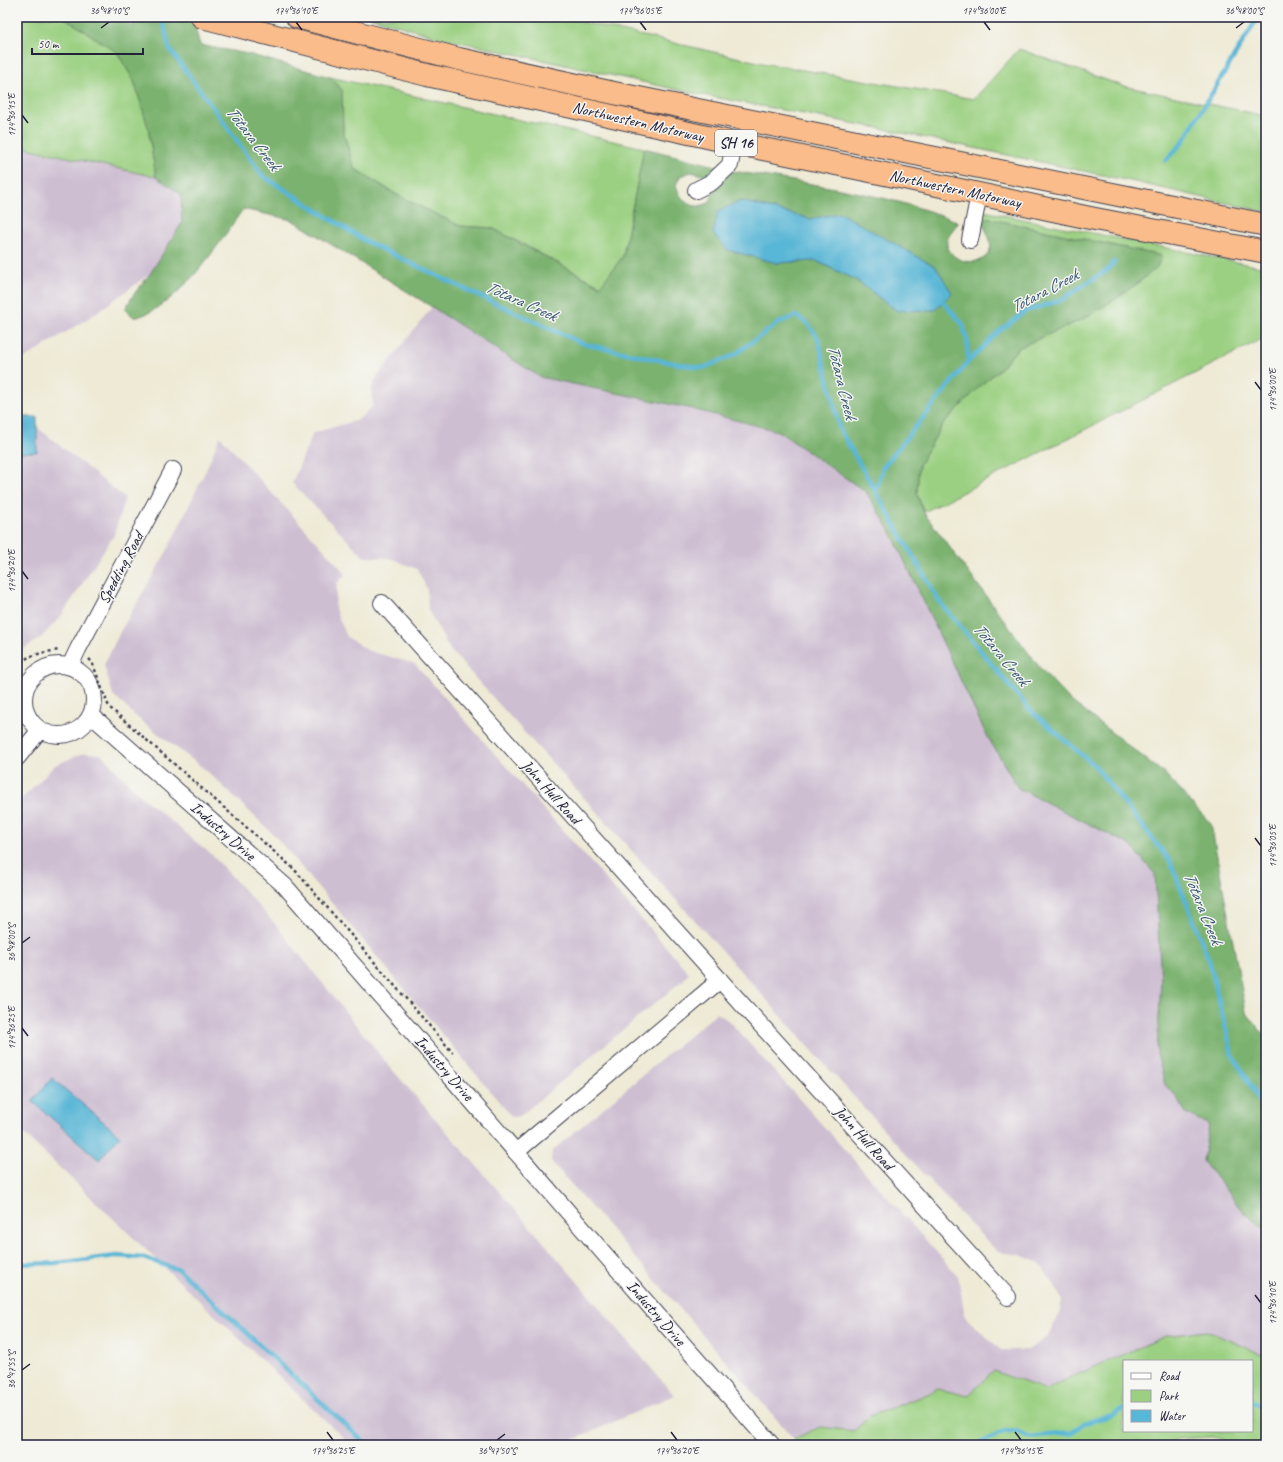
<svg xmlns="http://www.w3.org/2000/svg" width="1283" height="1462" font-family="Caveat,sans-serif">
<rect width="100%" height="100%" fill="#f6f6f2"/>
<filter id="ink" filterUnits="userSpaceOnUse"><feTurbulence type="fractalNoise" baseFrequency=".025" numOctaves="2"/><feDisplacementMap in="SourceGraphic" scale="8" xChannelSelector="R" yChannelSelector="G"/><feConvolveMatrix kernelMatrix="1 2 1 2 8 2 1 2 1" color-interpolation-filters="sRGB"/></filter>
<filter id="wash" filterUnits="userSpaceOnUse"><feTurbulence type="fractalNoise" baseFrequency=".012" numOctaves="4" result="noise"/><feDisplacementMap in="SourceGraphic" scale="16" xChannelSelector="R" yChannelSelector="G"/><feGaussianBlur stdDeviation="0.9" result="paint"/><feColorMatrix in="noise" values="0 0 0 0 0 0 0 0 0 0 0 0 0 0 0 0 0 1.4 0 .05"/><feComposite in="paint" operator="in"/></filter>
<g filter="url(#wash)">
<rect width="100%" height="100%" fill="#eeead5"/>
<g fill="#cdbed2">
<path d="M 17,146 L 156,177 L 181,194 L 182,223 L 150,274 L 93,315 L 17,363 Z"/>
<path d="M 432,307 L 540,377 L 688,408 L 778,431 L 866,492 L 890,530 L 985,732 L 1018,788 L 1130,845 L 1155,874 L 1161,981 L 1157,1053 L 1165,1085 L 1176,1096 L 1186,1113 L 1209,1125 L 1244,1213 L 1266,1230 L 1266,1356 L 1207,1331 L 1060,1382 L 1047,1390 L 993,1371 L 968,1396 L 937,1389 L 923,1396 L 870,1416 L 854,1432 L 820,1427 L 794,1439 L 551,1161 L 552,1151 L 717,1013 L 729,1021 L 958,1276 L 965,1317 L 1001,1350 L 1028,1350 L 1048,1336 L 1059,1315 L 1062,1300 L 1054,1284 L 1039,1263 L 1020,1255 L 998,1252 L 961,1215 L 450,650 L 428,610 L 427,589 L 417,569 L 390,558 L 364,557 L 292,483 L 313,433 L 358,420 L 373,406 L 371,389 L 376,378 Z"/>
<path d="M 17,411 L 125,498 L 114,535 L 62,615 L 41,638 L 17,653 Z"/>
<path d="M 220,436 L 346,574 L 337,583 L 335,609 L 347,637 L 369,651 L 415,664 L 689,973 L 684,979 L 520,1116 L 512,1117 L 275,836 L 206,770 L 140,720 L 113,695 L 104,665 L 121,630 L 167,551 L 206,470 Z"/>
<path d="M 84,753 L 101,754 L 141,796 L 213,856 L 275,924 L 389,1066 L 539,1237 L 674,1395 L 562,1445 L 351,1445 L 17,1127 L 17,804 L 55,765 Z"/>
</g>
<g fill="#9bd082" stroke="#5e795e" fill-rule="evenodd">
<path d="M 17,17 L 63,17 L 117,52 L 134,81 L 148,127 L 156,177 L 17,146 Z"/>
<path d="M 370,17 L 560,17 L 762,63 L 974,99 L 1019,49 L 1123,86 L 1266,116 L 1266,212 L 1135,182 L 889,130 L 697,94 L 437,37 Z"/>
<path d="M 330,77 L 644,148 L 623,256 L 601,286 L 492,228 L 460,226 L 397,195 L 354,168 L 343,131 L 342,90 Z"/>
<path d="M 983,211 L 1266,268 L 1266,337 L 924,512 L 917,494 L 919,465 L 943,424 L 981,385 L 1001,368 L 1018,348 L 1085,318 L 1114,300 L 1142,280 L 1162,256 L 977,216 Z"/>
<path d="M 1207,1331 L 1266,1356 L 1266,1445 L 1241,1445 L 1213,1437 L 1178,1439 L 1163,1445 L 800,1445 L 794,1439 L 820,1427 L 854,1431 L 870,1416 L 923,1396 L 938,1389 L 968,1396 L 993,1371 L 1047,1390 L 1060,1382 L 1166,1336 ZM 1124,1361 L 1252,1361 L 1252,1431 L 1124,1431 Z"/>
</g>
<path fill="#7cb270" stroke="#4f6a56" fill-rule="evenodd" d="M 63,17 L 109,17 L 134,26 L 133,17 L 192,17 L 200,45 L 248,54 L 330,77 L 342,90 L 343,131 L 354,168 L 397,195 L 460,226 L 492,228 L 600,286 L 623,256 L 644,148 L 720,167 L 711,177 L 691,172 L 680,176 L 676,185 C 678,194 685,205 696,206 C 699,207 705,204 709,203 L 716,188 L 733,171 C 807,184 890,193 958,222 C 955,228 948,234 947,241 C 947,268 996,269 990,241 C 988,232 982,223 977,216 L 1162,256 L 1157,267 L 1142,280 L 1114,300 L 1085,318 L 1018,348 L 1001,368 L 981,385 L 943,424 L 919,465 L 917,494 L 924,513 L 1040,668 L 1071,701 L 1165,774 L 1211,824 L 1246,1012 L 1266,1038 L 1266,1230 L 1244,1213 L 1203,1161 L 1209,1125 L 1186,1113 L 1176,1096 L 1165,1085 L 1157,1053 L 1161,981 L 1155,874 L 1130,845 L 1018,788 L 985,732 L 890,530 L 866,492 L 778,431 L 688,408 L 540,377 L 432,307 L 292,220 L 243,209 C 219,244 189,290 152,311 C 147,314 140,316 135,318 L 125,309 L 134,294 L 150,274 L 182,223 L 181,194 L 156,177 L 148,127 L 134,81 L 117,52 ZM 741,201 L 811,219 L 897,311 L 856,280 L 816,261 L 776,263 Z"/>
<g fill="#58b6d6" stroke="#3d6c88">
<path d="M 741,201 L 811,219 L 840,213 L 936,267 L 952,293 L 935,310 L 897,311 L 856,280 L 816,261 L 776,263 L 728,250 L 713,234 L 718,211 Z"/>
<path d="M 17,417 L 37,417 L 37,452 L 17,453 Z"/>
<path d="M 52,1078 L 120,1136 L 99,1160 L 32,1101 Z"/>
</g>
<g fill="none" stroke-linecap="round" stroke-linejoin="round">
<g stroke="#58b6d6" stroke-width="4.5">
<path d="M 162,17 L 169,48 L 263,176 L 367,242 L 471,292 L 584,344 L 673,363 L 703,368 L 734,355 L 780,322 L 796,316 L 808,324 L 818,338 L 840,430 L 939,601 L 1030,710 L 1095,766 L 1170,861 L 1209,960 L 1232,1054 L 1266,1112"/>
<path d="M 1165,161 L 1182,143 L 1258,17"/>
<path d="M 943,302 L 962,323 L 967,339 L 968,362"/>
<path d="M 876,491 L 883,467 L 968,362 L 998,332 L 1026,311 L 1059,301 L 1109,269 L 1114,262"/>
<path d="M 17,1264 L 55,1263 L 117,1256 L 144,1258 L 179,1270 L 367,1445"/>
<path d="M 1252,1402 L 1266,1407"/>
<path d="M 977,1445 L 1005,1431 L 1017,1432 L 1027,1437 L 1071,1433 L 1084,1423 L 1113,1415 L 1124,1409"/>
</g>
</g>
</g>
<g filter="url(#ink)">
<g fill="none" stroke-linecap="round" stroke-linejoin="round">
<defs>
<g id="minor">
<path d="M 696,190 L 712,182 L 730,165 L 734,143"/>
<path d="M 970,240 L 979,194"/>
<path d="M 382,603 L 720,980 L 1008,1297"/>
<circle cx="59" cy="700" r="35"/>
<path d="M 70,666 L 78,649 L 173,470"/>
<path d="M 91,715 L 285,886 L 667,1326 L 772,1445"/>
<path d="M 17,758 L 40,730"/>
<path d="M 516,1152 L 720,980"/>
</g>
<g id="highway">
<path d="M 202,17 L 427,75 L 734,143 L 909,179 L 1090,218 L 1266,252"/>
<path d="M 297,17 L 459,59 L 614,93 L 1266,225"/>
</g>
</defs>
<use href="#minor" stroke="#414052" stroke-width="18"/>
<use href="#highway" stroke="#414052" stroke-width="24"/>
<g stroke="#414052" stroke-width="2.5" stroke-dasharray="3 3" stroke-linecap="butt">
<path d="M 89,659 L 92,662 L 109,707 L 294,869 L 453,1053"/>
<path d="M 17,667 C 26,654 45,652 60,650"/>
</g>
<use href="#minor" stroke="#fff" stroke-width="16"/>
<use href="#highway" stroke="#f9bc8a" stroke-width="22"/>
</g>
</g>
<path fill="none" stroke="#22223b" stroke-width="1.5" d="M 296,22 L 302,30M 640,22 L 646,30M 984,22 L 990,30M 101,28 L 109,22M 1236,28 L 1244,22M 22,115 L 28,123M 1255,382 L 1261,390M 22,571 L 28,579M 1255,838 L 1261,846M 22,943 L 30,937M 22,1028 L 28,1036M 1255,1295 L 1261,1303M 22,1370 L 30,1364M 327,1432 L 333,1440M 671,1432 L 677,1440M 1015,1432 L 1021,1440M 497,1440 L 505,1434"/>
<g text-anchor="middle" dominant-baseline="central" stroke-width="3" stroke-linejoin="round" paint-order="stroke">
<rect fill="#f6f6f2" stroke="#626272" stroke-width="1" x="715" y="130" width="42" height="26" rx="3"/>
<g font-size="15" font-weight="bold" fill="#22223b">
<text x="736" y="143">SH 16</text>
</g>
<g font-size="16" fill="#22223b" stroke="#f6f6f2">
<text transform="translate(638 122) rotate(13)">Northwestern Motorway</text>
<text transform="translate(955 189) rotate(12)">Northwestern Motorway</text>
<text transform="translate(121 568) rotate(-62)">Spedding Road</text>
<text transform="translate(551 792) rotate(48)">John Hull Road</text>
<text transform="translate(223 831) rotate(41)">Industry Drive</text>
<text transform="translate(444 1068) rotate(49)">Industry Drive</text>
<text transform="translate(864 1138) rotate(48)">John Hull Road</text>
<text transform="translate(656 1313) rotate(49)">Industry Drive</text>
</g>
<g font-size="17" font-style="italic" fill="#355671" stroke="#f6f6f2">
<text transform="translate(253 138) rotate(52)">Tōtara Creek</text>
<text transform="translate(1044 291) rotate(-28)">Totara Creek</text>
<text transform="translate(521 301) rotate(24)">Tōtara Creek</text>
<text transform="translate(842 382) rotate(76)">Tōtara Creek</text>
<text transform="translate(1001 654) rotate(50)">Tōtara Creek</text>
<text transform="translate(1203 908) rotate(68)">Tōtara Creek</text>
</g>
</g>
<rect width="1283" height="1462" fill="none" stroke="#f6f6f2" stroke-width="44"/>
<rect x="1123" y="1360" width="130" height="72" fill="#f6f6f2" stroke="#a1a1a9"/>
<rect x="1131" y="1373" width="20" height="6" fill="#ffffff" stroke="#a1a1a9"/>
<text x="1159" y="1380" font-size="12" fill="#22223b">Road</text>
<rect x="1131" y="1390" width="20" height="12" fill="#9bd082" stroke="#a1a1a9"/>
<text x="1159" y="1400" font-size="12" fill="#22223b">Park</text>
<rect x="1131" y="1410" width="20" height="12" fill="#58b6d6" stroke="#a1a1a9"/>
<text x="1159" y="1420" font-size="12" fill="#22223b">Water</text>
<path d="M32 48v6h111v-6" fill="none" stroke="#22223b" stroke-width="2"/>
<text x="38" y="48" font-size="12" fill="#22223b" stroke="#f6f6f2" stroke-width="3" paint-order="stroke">50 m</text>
<rect x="22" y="22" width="1239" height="1418" fill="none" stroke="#22223b" stroke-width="1.5"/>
<g font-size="10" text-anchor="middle" fill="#22223b">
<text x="109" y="14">36°48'10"S</text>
<text x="296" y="14">174°36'10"E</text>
<text x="640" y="14">174°36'05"E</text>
<text x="984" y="14">174°36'00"E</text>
<text x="1244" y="14">36°48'00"S</text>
<text transform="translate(11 115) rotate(-90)" y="4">174°36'15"E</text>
<text transform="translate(1272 390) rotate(-90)" y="4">174°36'00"E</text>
<text transform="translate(11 571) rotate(-90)" y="4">174°36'20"E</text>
<text transform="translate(1272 846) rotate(-90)" y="4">174°36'05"E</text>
<text transform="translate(11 943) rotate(-90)" y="4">36°48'00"S</text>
<text transform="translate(11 1028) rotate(-90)" y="4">174°36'25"E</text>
<text transform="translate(1272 1303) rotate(-90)" y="4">174°36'10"E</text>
<text transform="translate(11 1370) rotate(-90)" y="4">36°47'55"S</text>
<text x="333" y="1454">174°36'25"E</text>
<text x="497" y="1454">36°47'50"S</text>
<text x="677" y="1454">174°36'20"E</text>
<text x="1021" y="1454">174°36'15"E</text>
</g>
</svg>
